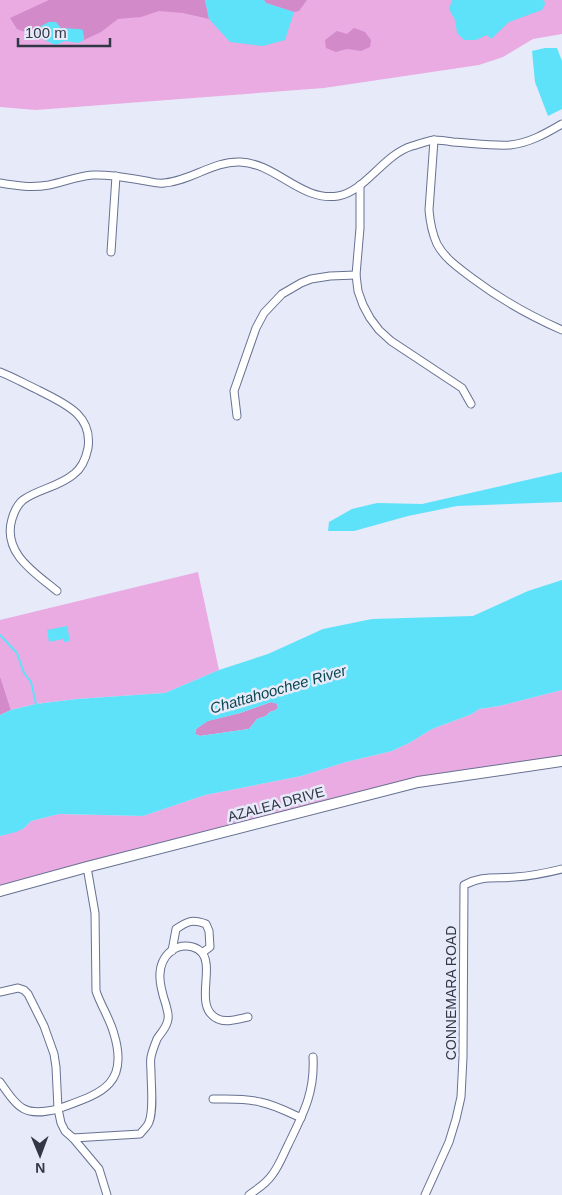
<svg xmlns="http://www.w3.org/2000/svg" width="562" height="1195" font-family="Arial,sans-serif">
<rect width="100%" height="100%" fill="#e6eaf9"/>
<g fill="#eaabe2">
<path d="M 0,0 L 562,0 L 562,34 L 533,39 L 503,57 L 479,65 L 324,88 L 36,110 L 0,107 Z"/>
<path d="M 198,572 L 219,670 L 165,693 L 77,699 L 36,704 L 11,710 L 0,676 L 0,620 Z"/>
<path d="M 562,690 L 562,758 C 372,793 186,845 0,895 L 0,836 L 24,828 L 31,821 L 59,814 L 143,816 L 205,795 L 301,776 L 346,762 L 392,751 L 409,743 L 432,729 L 472,714 L 479,709 L 499,706 Z"/>
</g>
<g fill="#d28ac9">
<path d="M 49,0 L 205,0 L 209,19 L 183,13 L 159,11 L 141,17 L 118,19 L 101,32 L 84,40 L 84,36 L 70,29 L 61,28 L 39,31 L 41,38 L 17,29 L 10,18 Z"/>
<path d="M 264,0 L 307,0 L 299,11 L 294,12 L 266,3 Z"/>
<path d="M 354,28 L 365,32 L 371,40 L 370,47 L 361,51 L 347,49 L 336,52 L 326,48 L 325,40 L 337,31 L 347,34 Z"/>
<path d="M 0,676 L 11,710 L 0,715 Z"/>
<path d="M 271,702 L 277,703 L 278,707 L 276,710 L 270,712 L 266,716 L 257,719 L 249,729 L 200,736 L 195,734 L 196,729 L 207,721 L 240,713 Z"/>
</g>
<g fill="#5de2f9" fill-rule="evenodd">
<path d="M 205,0 L 264,0 L 266,3 L 294,12 L 285,40 L 263,46 L 230,42 L 209,19 Z"/>
<path d="M 452,0 L 544,0 L 545,4 L 542,10 L 509,22 L 491,39 L 487,35 L 476,40 L 464,40 L 457,33 L 455,20 L 449,9 Z"/>
<path d="M 49,22 L 56,22 L 61,28 L 79,29 L 83,30 L 84,40 L 78,43 L 65,41 L 56,45 L 49,42 L 41,38 L 39,31 L 41,26 Z"/>
<path d="M 545,48 L 557,48 L 562,61 L 562,109 L 548,116 L 535,82 L 532,51 Z"/>
<path d="M 562,472 L 562,502 L 457,506 L 408,516 L 354,531 L 328,531 L 329,522 L 352,509 L 377,503 L 422,504 Z"/>
<path d="M 562,580 L 562,690 L 499,706 L 479,709 L 472,714 L 432,729 L 409,743 L 392,751 L 346,762 L 301,776 L 205,795 L 143,816 L 59,814 L 31,821 L 24,828 L 16,832 L 0,836 L 0,715 L 11,710 L 36,704 L 77,699 L 165,693 L 219,670 L 268,654 L 323,629 L 372,619 L 473,616 L 528,591 ZM 271,702 L 277,704 L 278,707 L 276,710 L 270,712 L 266,716 L 257,719 L 249,729 L 200,736 L 195,734 L 196,729 L 208,721 L 240,713 Z"/>
<path d="M 67,626 L 70,641 L 64,642 L 63,639 L 49,642 L 47,630 Z"/>
</g>
<g fill="none" stroke-linecap="round" stroke-linejoin="round">
<path stroke="#5de2f9" stroke-width="2" d="M 0,635 L 17,653 L 24,673 L 31,682 L 36,704"/>
<defs>
<g id="street">
<path d="M 434,140 L 429,210 C 430,222 432,233 437,244 C 445,259 459,268 472,278 C 500,299 530,316 562,330"/>
<path d="M 0,183 C 17,186 32,188 49,185 C 64,182 78,176 93,175 C 111,174 128,178 146,181 C 152,182 158,184 164,183 C 191,181 213,161 240,162 C 276,163 301,202 338,196 C 366,191 383,155 412,146 C 419,144 427,141 434,140 C 440,140 447,141 453,142 C 472,143 491,146 510,145 C 529,143 545,134 562,124"/>
<path d="M 360,185 L 360,228 L 356,275 L 358,291 L 363,305 L 370,318 L 379,330 L 391,341 L 462,388 L 471,404"/>
<path d="M 111,252 L 116,176"/>
<path d="M 0,372 C 13,377 25,384 38,390 C 63,403 93,414 88,448 C 86,458 82,468 74,474 C 59,487 38,489 23,500 C 17,505 14,512 12,519 C 2,553 35,573 57,591"/>
<path d="M 237,416 L 234,391 L 256,328 L 264,313 L 282,294 L 301,283 L 311,279 L 330,276 L 356,275"/>
<path d="M 87,867 L 95,913 L 96,991 C 101,1006 110,1019 114,1034 C 130,1087 98,1094 58,1109 L 61,1123 L 65,1131 L 73,1138 L 99,1169 L 107,1195"/>
<path d="M 172,951 L 176,929 C 188,921 192,919 206,924 L 209,931 L 210,947 L 202,953"/>
<path d="M 0,992 L 18,988 L 24,990 L 28,994 L 44,1026 L 54,1054 L 56,1067 L 58,1109 C 24,1117 19,1109 0,1082"/>
<path d="M 213,1099 C 229,1099 245,1098 260,1102 C 275,1105 288,1112 301,1118"/>
<path d="M 73,1138 L 140,1134 C 143,1130 148,1126 149,1122 C 154,1110 151,1085 151,1072 C 151,1067 150,1062 151,1057 C 152,1052 155,1044 157,1039 C 161,1032 167,1028 168,1019 C 169,1014 167,1010 166,1005 C 160,987 154,965 171,951 C 183,942 204,945 206,963 C 209,980 197,1010 218,1019 C 226,1023 239,1019 248,1017"/>
<path d="M 249,1195 C 257,1189 266,1184 272,1175 C 279,1166 283,1155 288,1145 C 303,1114 315,1093 313,1057"/>
<path d="M 425,1195 L 449,1142 L 456,1119 L 461,1097 L 463,1057 L 464,885 C 483,875 495,879 515,877 C 531,876 546,873 562,869"/>
</g>
<path id="secondary" d="M 0,891 L 87,867 L 418,782 L 562,761"/>
</defs>
<use href="#street" stroke="#677191" stroke-width="9"/>
<use href="#secondary" stroke="#677191" stroke-width="12"/>
<use href="#street" stroke="#fff" stroke-width="7"/>
<use href="#secondary" stroke="#fff" stroke-width="10"/>
</g>
<g text-anchor="middle" dominant-baseline="central" stroke-width="5" stroke-linejoin="round" paint-order="stroke">
<g font-size="14" fill="#323745" stroke="#e6eaf9">
<text transform="translate(276 804) rotate(-15)">AZALEA DRIVE</text>
<text transform="translate(451 993) rotate(-90)">CONNEMARA ROAD</text>
</g>
<g font-size="15" font-style="italic" fill="#094750" stroke="#e6eaf9">
<text transform="translate(278 689) rotate(-16)">Chattahoochee River</text>
</g>
</g>
<g transform="translate(40 1155) rotate(179)" stroke="#e6eaf9" stroke-width="4" paint-order="stroke">
<path d="M0-4L9 19L0 12L-9 19Z" fill="#323745"/>
<text y="-8" font-size="14" font-weight="bold" text-anchor="middle" fill="#323745">N</text>
</g>
<path d="M18 38v8h92v-8" fill="none" stroke="#323745" stroke-width="2.5"/>
<text x="25" y="38" font-size="15" fill="#323745" stroke="#e6eaf9" stroke-width="4" paint-order="stroke">100 m</text>
</svg>
